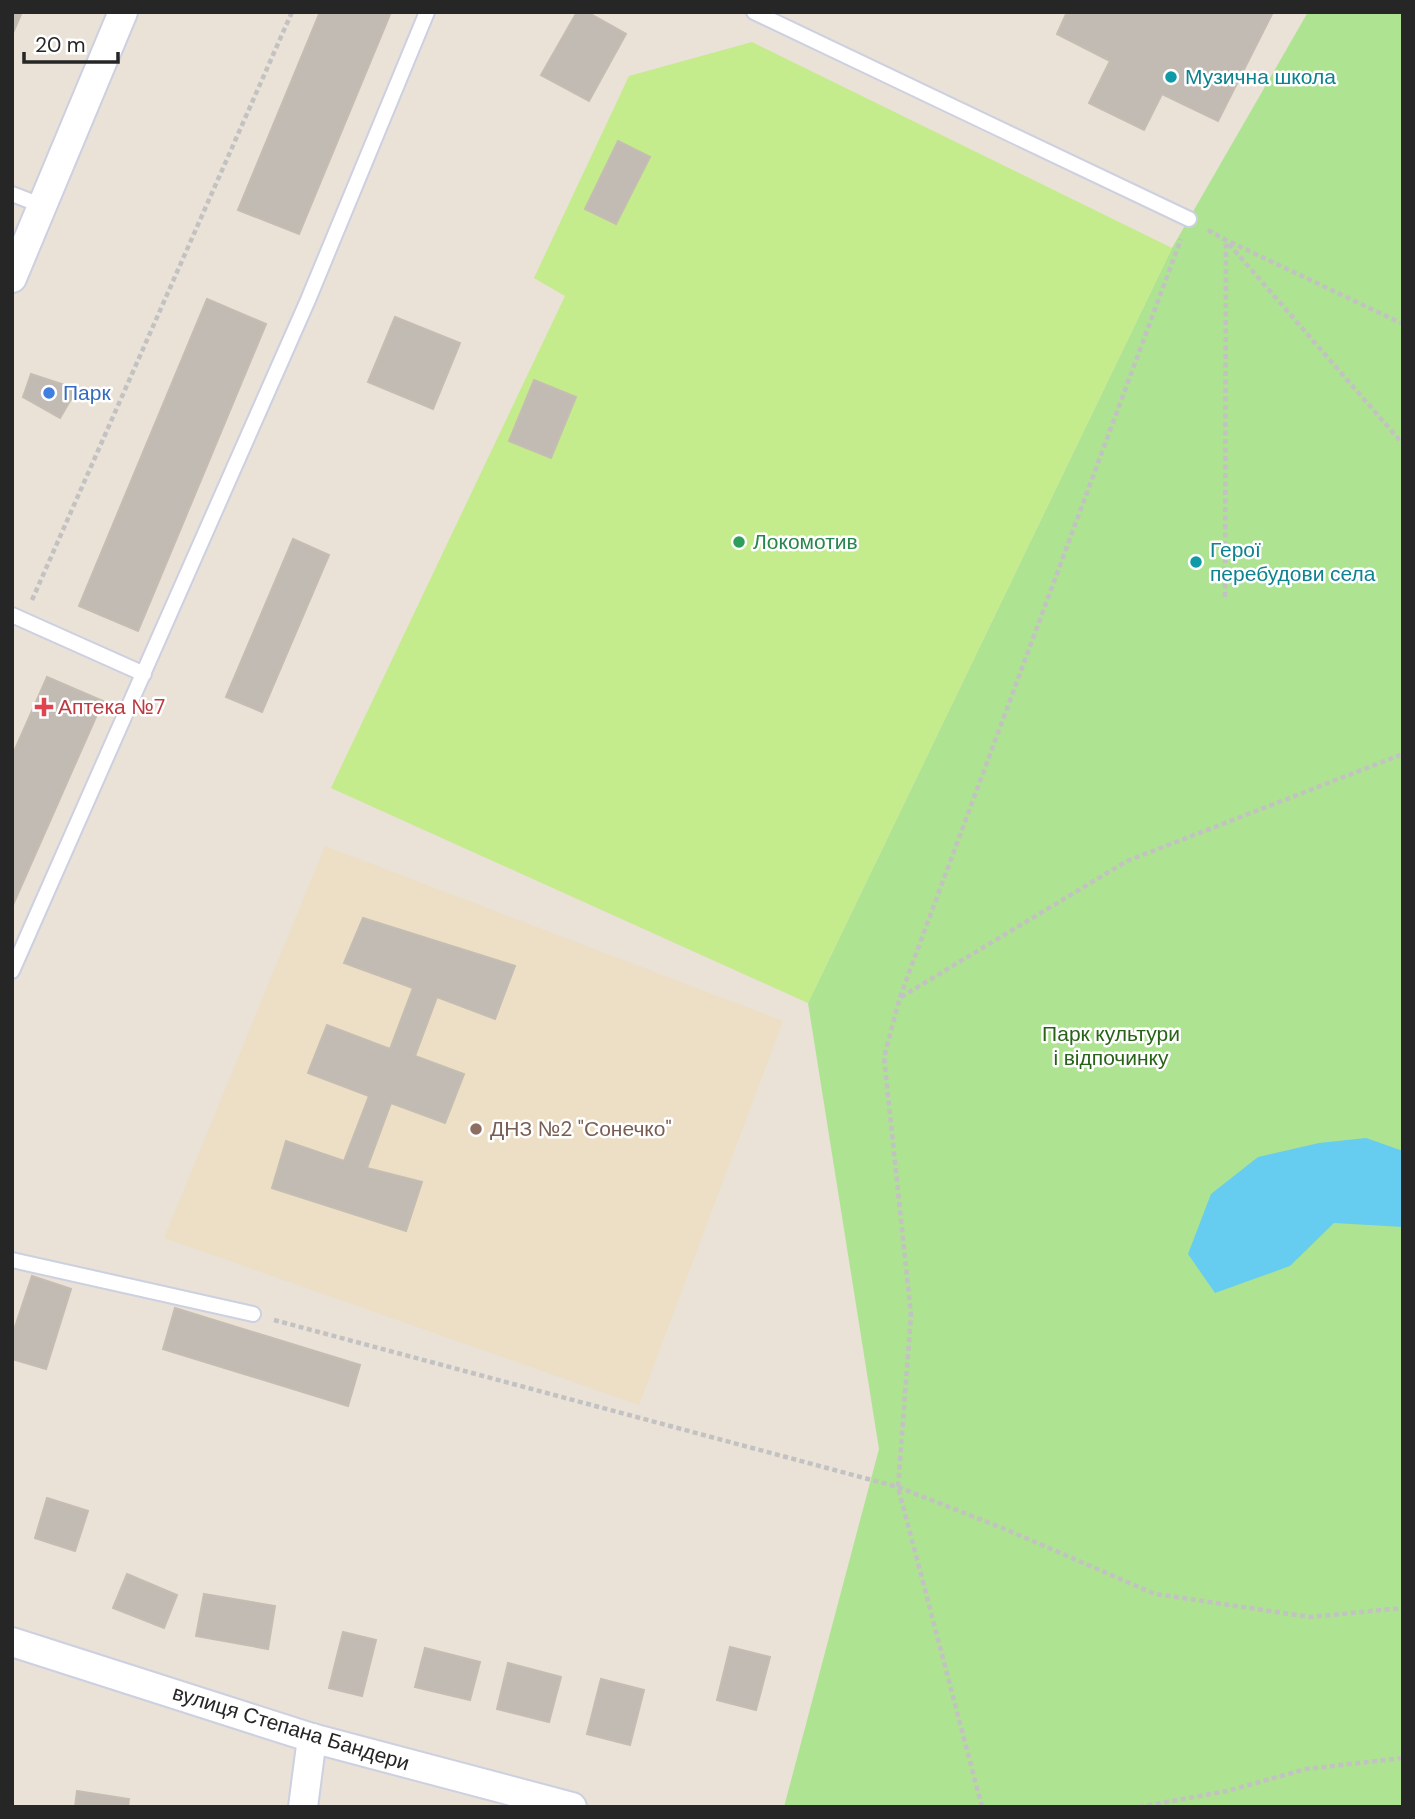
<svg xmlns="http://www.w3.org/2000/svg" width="1415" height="1819" font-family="'DM Sans',sans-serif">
<rect width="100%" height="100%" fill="#eae1d7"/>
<path fill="#eddfc5" d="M 325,846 L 783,1021 L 639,1405 L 164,1238 Z"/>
<path fill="#aee391" d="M 1308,12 L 1403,12 L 1403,1807 L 784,1807 L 879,1449 L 808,1003 L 1172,248 Z"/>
<path fill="#c4eb8c" d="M 752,42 L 1172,248 L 808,1003 L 331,788 L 565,296 L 534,278 L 629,76 Z"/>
<path fill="#66cdf0" d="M 1366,1138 L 1403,1151 L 1403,1227 L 1334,1223 L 1290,1266 L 1215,1293 L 1188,1254 L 1211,1194 L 1258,1157 L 1319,1143 Z"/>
<g fill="#c1bbb4" stroke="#c5bdb1" stroke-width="2">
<path d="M 12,12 L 22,12 L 12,35 Z"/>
<path d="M 320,12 L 391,12 L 299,234 L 238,210 Z"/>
<path d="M 577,12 L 587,12 L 626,34 L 589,101 L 541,75 Z"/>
<path d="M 1067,12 L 1199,13 L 1273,12 L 1218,121 L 1162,94 L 1144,130 L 1089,103 L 1110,61 L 1057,34 Z"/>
<path d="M 618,141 L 650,157 L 616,224 L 585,209 Z"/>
<path d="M 207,299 L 266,324 L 138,631 L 79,606 Z"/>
<path d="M 395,317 L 460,343 L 433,409 L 368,382 Z"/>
<path d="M 31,374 L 77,389 L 60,418 L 23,397 Z"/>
<path d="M 534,380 L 576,397 L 551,458 L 509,441 Z"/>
<path d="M 293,539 L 329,555 L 262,712 L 226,697 Z"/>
<path d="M 47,677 L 103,701 L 12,907 L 12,756 Z"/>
<path d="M 363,918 L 515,966 L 495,1019 L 437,997 L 415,1056 L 464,1074 L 445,1123 L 391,1103 L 367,1168 L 422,1182 L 406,1231 L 272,1188 L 286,1141 L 344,1161 L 369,1096 L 308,1073 L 327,1025 L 390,1049 L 413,988 L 344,963 Z"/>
<path d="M 32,1276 L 71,1289 L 46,1369 L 12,1359 L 12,1336 Z"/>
<path d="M 175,1308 L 360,1365 L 348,1406 L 163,1349 Z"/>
<path d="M 47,1498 L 88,1511 L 75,1551 L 35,1538 Z"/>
<path d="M 127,1574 L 177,1595 L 164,1628 L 113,1608 Z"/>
<path d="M 204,1594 L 275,1606 L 268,1649 L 196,1636 Z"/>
<path d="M 343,1632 L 376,1640 L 362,1696 L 329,1688 Z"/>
<path d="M 730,1647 L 770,1657 L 756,1710 L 717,1700 Z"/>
<path d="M 425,1648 L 480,1662 L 470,1700 L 415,1687 Z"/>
<path d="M 508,1663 L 561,1677 L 549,1722 L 497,1709 Z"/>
<path d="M 601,1679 L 644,1690 L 630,1745 L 587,1734 Z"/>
<path d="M 77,1791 L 129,1799 L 128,1807 L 75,1807 Z"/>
</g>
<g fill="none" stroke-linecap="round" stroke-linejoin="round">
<defs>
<g id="lane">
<path d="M 754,12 L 1189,219"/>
<path d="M 12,194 L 43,206"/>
<path d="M 12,615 L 144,674"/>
<path d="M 12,971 L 308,300 L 427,12"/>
<path d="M 12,1260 L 253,1314"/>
</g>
<g id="street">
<path d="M 12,278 L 123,12"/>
<path d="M 12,1642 L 312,1738 L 572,1807"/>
<path d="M 303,1807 L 312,1738"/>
</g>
</defs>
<use href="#lane" stroke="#ccd0e0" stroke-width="18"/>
<use href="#street" stroke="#ccd0e0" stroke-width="32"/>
<g stroke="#c2c2c2" stroke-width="4.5" stroke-dasharray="5 3.5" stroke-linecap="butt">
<path d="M 1208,230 L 1226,240 L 1403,324"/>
<path d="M 1229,244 L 1403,444"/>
<path d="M 1225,597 L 1226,240"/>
<path d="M 32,600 L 292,12"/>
<path d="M 901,997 L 1127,861 L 1403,754"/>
<path d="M 274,1320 L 898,1487 L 1005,1529 L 1155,1594 L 1310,1617 L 1403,1608"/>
<path d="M 982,1807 L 898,1487 L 911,1315 L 884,1057 L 900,997 L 1181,239"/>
<path d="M 1139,1807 L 1227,1791 L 1306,1769 L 1403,1758"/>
</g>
<use href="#lane" stroke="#fff" stroke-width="14"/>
<use href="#street" stroke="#fff" stroke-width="28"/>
</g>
<g fill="#0f9aa8" stroke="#fff" stroke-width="2.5">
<circle cx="1171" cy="77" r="7"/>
<circle cx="1196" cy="562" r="7"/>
</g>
<circle fill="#3f7fe0" stroke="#fff" stroke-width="2.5" cx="49" cy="393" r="7"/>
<circle fill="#2e9e5b" stroke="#fff" stroke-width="2.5" cx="739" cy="542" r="7"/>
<path fill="#e0444e" stroke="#fff" stroke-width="2.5" d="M40.5 696.5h7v7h7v7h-7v7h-7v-7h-7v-7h7z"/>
<circle fill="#8d6e63" stroke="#fff" stroke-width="2.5" cx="476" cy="1129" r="7"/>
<g text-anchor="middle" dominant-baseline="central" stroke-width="5" stroke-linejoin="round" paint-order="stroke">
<g font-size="21" fill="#0d838f" stroke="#fff" text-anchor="start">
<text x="1185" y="77">Музична школа</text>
<text x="1210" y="550">Герої<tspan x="1210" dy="24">перебудови села</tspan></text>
</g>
<g font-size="21" fill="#366cbe" stroke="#fff" text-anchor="start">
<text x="63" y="393">Парк</text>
</g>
<g font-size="21" fill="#27864d" stroke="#fff" text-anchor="start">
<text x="753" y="542">Локомотив</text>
</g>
<g font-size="21" fill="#be3a42" stroke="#fff" text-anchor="start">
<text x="58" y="707">Аптека №7</text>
</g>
<g font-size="21" fill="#286317" stroke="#fff">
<text x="1111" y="1034">Парк культури<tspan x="1111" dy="24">і відпочинку</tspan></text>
</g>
<g font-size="21" fill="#785e54" stroke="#fff" text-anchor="start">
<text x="490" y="1129">ДНЗ №2 "Сонечко"</text>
</g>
<g font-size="21" fill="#262626" stroke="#fff">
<text transform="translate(291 1728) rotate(17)">вулиця Степана Бандери</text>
</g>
</g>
<rect width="1415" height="1819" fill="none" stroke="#262626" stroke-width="28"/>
<path d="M24 52v10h94v-10" fill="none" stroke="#262626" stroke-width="3.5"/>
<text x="35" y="52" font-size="21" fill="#262626" stroke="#ffffff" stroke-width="5" paint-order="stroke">20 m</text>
</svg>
